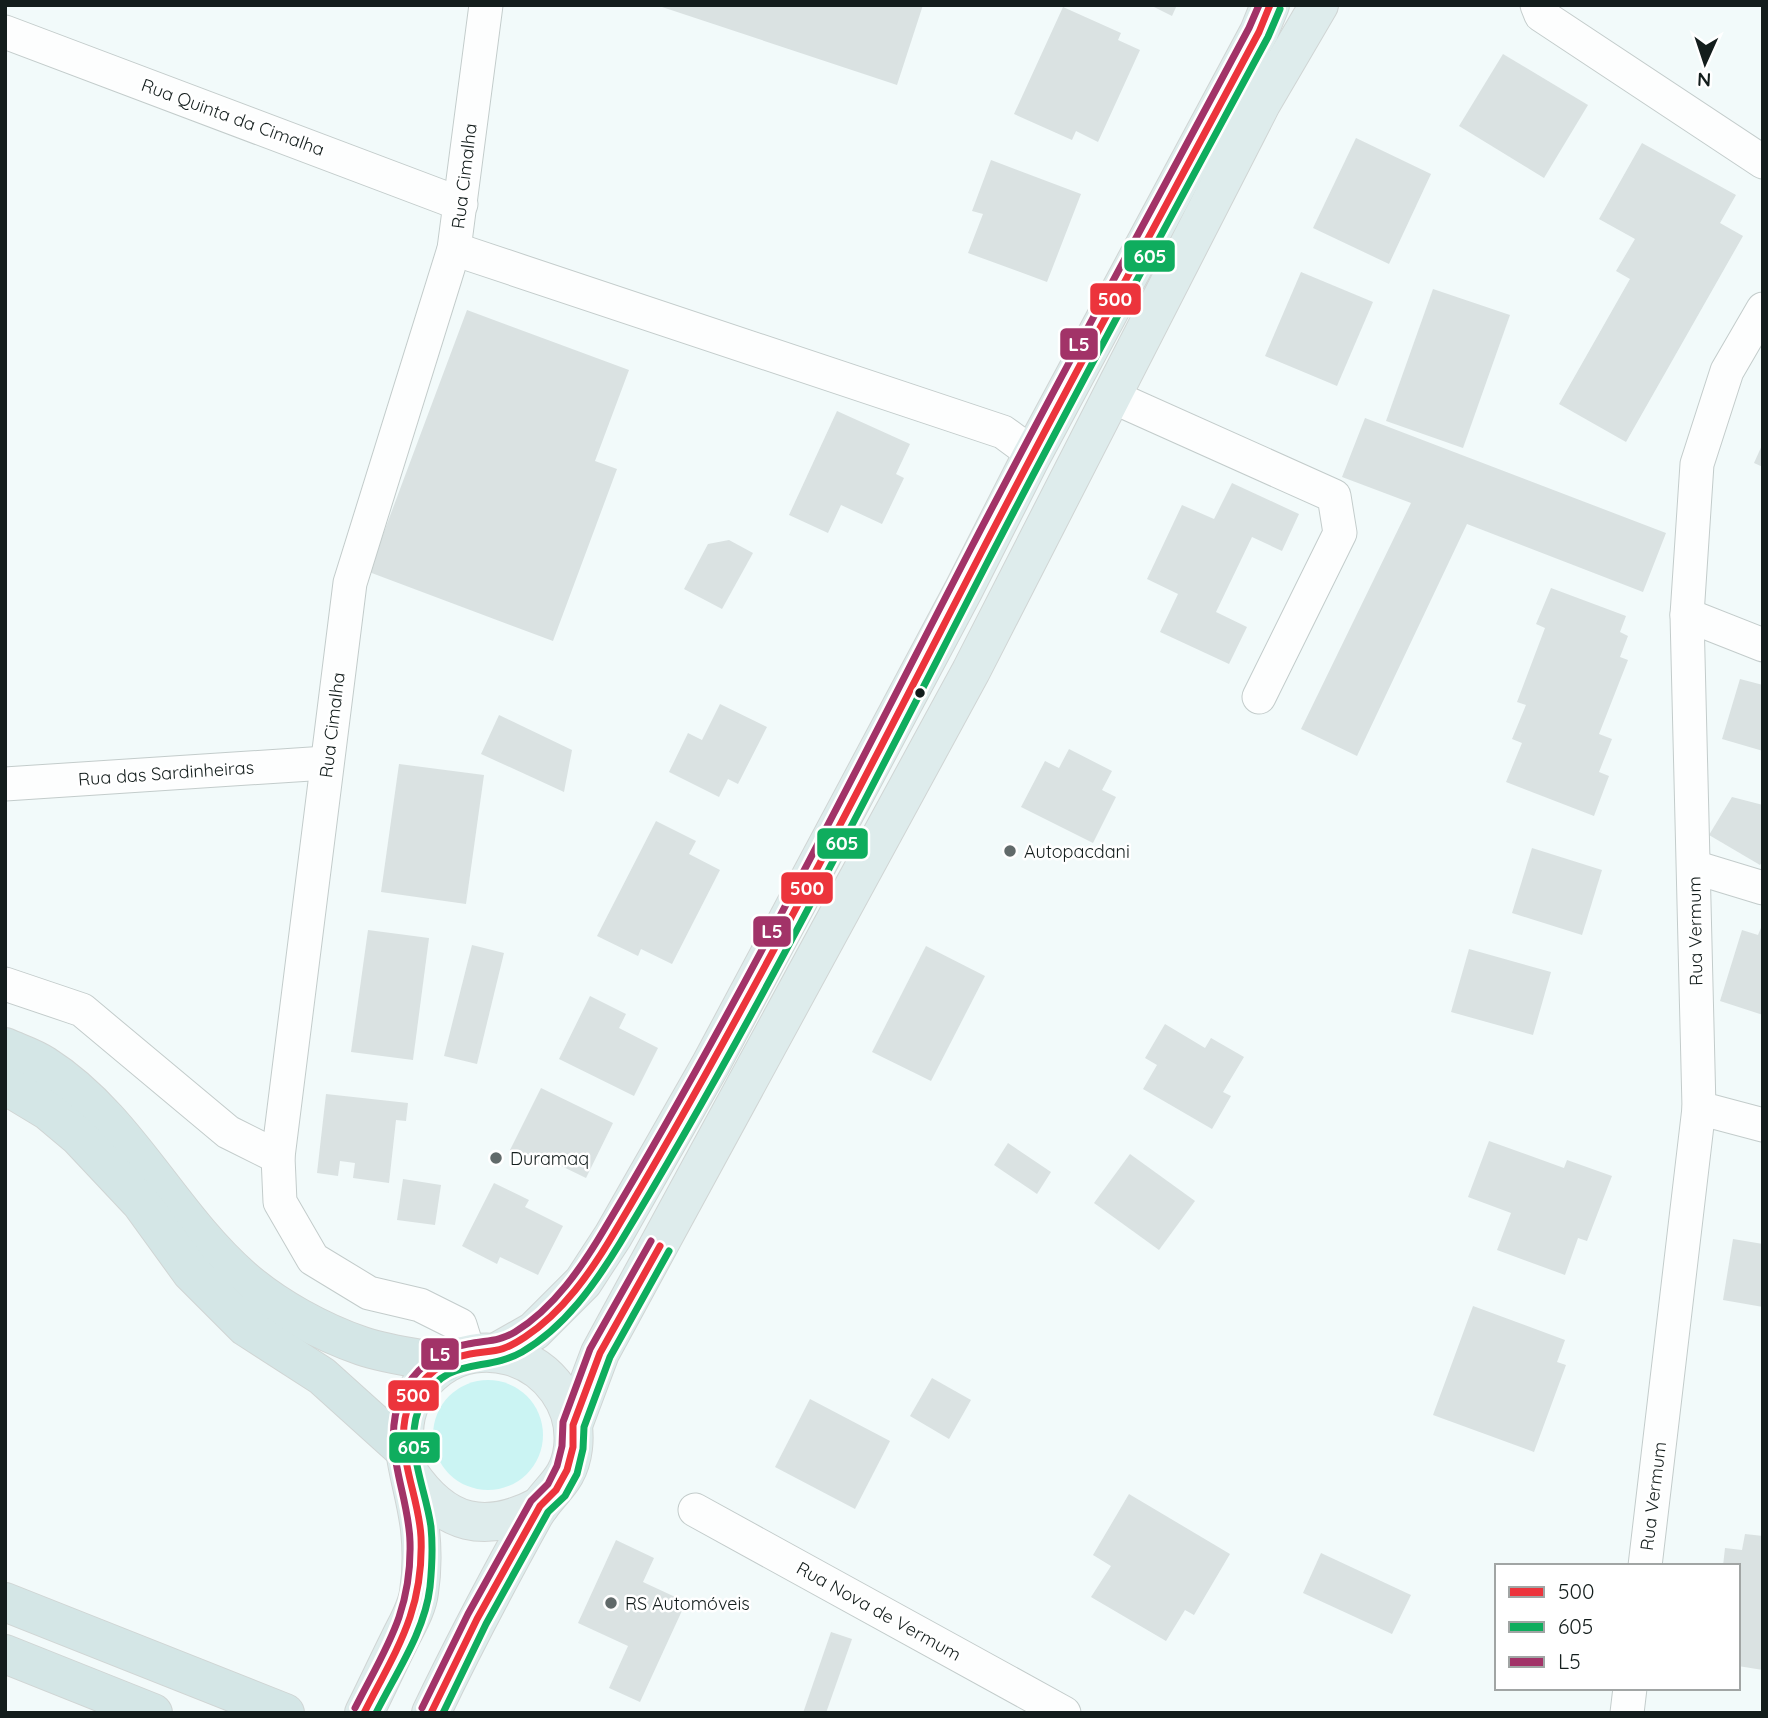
<svg xmlns="http://www.w3.org/2000/svg" width="1768" height="1718" font-family="Quicksand,sans-serif">
<rect width="100%" height="100%" fill="#f2fafa"/>
<circle fill="#cbf4f3" cx="488" cy="1435" r="55"/>
<g fill="#dae2e2">
<path d="M 656,5 L 923,5 L 897,85 Z"/>
<path d="M 1150,5 L 1177,5 L 1172,16 Z"/>
<path d="M 1063,7 L 1121,33 L 1118,40 L 1140,50 L 1098,142 L 1076,131 L 1072,140 L 1014,114 Z"/>
<path d="M 1503,54 L 1588,105 L 1544,178 L 1459,126 Z"/>
<path d="M 1356,138 L 1431,174 L 1389,264 L 1313,228 Z"/>
<path d="M 1642,143 L 1736,195 L 1720,223 L 1743,236 L 1626,442 L 1559,404 L 1630,279 L 1616,271 L 1635,239 L 1599,219 Z"/>
<path d="M 991,160 L 1081,194 L 1047,282 L 968,253 L 983,214 L 972,211 Z"/>
<path d="M 1301,272 L 1373,302 L 1337,386 L 1265,356 Z"/>
<path d="M 1433,289 L 1510,315 L 1463,448 L 1386,421 Z"/>
<path d="M 467,310 L 629,370 L 595,461 L 617,469 L 553,641 L 369,572 Z"/>
<path d="M 837,411 L 910,444 L 896,474 L 904,478 L 882,524 L 841,505 L 828,533 L 789,515 Z"/>
<path d="M 1365,418 L 1666,533 L 1643,592 L 1467,524 L 1357,756 L 1301,729 L 1411,503 L 1342,477 Z"/>
<path d="M 1763,443 L 1763,467 L 1754,463 Z"/>
<path d="M 1232,483 L 1299,514 L 1282,551 L 1252,537 L 1216,612 L 1247,627 L 1229,664 L 1160,632 L 1178,594 L 1147,579 L 1182,505 L 1214,519 Z"/>
<path d="M 729,540 L 753,553 L 722,609 L 684,589 L 708,544 Z"/>
<path d="M 1551,588 L 1626,616 L 1620,632 L 1628,636 L 1620,657 L 1628,660 L 1599,734 L 1612,739 L 1599,772 L 1609,776 L 1594,816 L 1506,782 L 1522,743 L 1512,739 L 1526,705 L 1517,702 L 1545,628 L 1536,624 Z"/>
<path d="M 1740,679 L 1763,685 L 1763,751 L 1722,739 Z"/>
<path d="M 720,704 L 767,727 L 738,784 L 728,779 L 719,797 L 669,772 L 688,733 L 702,740 Z"/>
<path d="M 499,715 L 572,750 L 564,792 L 481,754 Z"/>
<path d="M 1069,749 L 1112,771 L 1102,790 L 1116,797 L 1093,843 L 1021,807 L 1045,761 L 1059,768 Z"/>
<path d="M 399,764 L 484,775 L 466,904 L 381,892 Z"/>
<path d="M 1732,797 L 1763,805 L 1763,860 L 1760,865 L 1709,835 Z"/>
<path d="M 656,821 L 696,841 L 689,854 L 720,870 L 672,964 L 641,949 L 638,956 L 597,936 Z"/>
<path d="M 1532,848 L 1602,870 L 1582,935 L 1512,913 Z"/>
<path d="M 1763,923 L 1763,1015 L 1720,1001 L 1742,930 L 1758,935 Z"/>
<path d="M 368,930 L 429,938 L 413,1060 L 351,1052 Z"/>
<path d="M 472,945 L 504,953 L 477,1064 L 444,1056 Z"/>
<path d="M 926,946 L 985,976 L 931,1081 L 872,1052 Z"/>
<path d="M 1469,949 L 1551,972 L 1533,1035 L 1451,1012 Z"/>
<path d="M 590,996 L 626,1014 L 619,1028 L 658,1048 L 634,1096 L 559,1059 Z"/>
<path d="M 1165,1024 L 1205,1048 L 1211,1038 L 1244,1057 L 1223,1092 L 1231,1096 L 1212,1129 L 1143,1089 L 1157,1065 L 1145,1058 Z"/>
<path d="M 541,1088 L 613,1123 L 586,1178 L 551,1161 L 548,1168 L 510,1150 Z"/>
<path d="M 326,1094 L 408,1103 L 406,1121 L 396,1120 L 389,1183 L 353,1178 L 355,1163 L 340,1161 L 338,1176 L 317,1173 Z"/>
<path d="M 1489,1141 L 1564,1168 L 1567,1160 L 1612,1176 L 1587,1241 L 1578,1238 L 1565,1275 L 1497,1250 L 1511,1213 L 1468,1197 Z"/>
<path d="M 1008,1143 L 1051,1172 L 1037,1194 L 994,1165 Z"/>
<path d="M 1130,1154 L 1195,1201 L 1159,1250 L 1094,1203 Z"/>
<path d="M 403,1179 L 441,1185 L 435,1225 L 397,1220 Z"/>
<path d="M 494,1183 L 529,1200 L 525,1207 L 563,1226 L 538,1275 L 500,1257 L 497,1264 L 462,1246 Z"/>
<path d="M 1733,1239 L 1763,1244 L 1763,1307 L 1723,1300 Z"/>
<path d="M 1473,1306 L 1565,1340 L 1557,1362 L 1566,1365 L 1534,1452 L 1433,1415 Z"/>
<path d="M 932,1378 L 971,1400 L 949,1439 L 910,1416 Z"/>
<path d="M 810,1399 L 890,1441 L 855,1509 L 775,1467 Z"/>
<path d="M 1129,1494 L 1230,1554 L 1194,1615 L 1185,1610 L 1166,1641 L 1091,1597 L 1111,1566 L 1093,1555 Z"/>
<path d="M 1745,1534 L 1763,1536 L 1763,1670 L 1738,1666 L 1738,1566 L 1723,1566 L 1725,1548 L 1742,1550 Z"/>
<path d="M 616,1540 L 654,1558 L 643,1582 L 686,1602 L 640,1702 L 609,1688 L 628,1646 L 578,1623 Z"/>
<path d="M 1321,1553 L 1411,1595 L 1392,1634 L 1303,1593 Z"/>
<path d="M 831,1632 L 852,1639 L 826,1713 L 803,1713 Z"/>
</g>
<g fill="none" stroke-linecap="round" stroke-linejoin="round">
<defs>
<g id="minor">
<path d="M 1537,5 L 1541,15 L 1763,162"/>
<path d="M 5,32 L 461,204"/>
<path d="M 454,249 L 1003,432 L 1033,454"/>
<path d="M 1111,396 L 1334,496 L 1340,533 L 1259,697"/>
<path d="M 1687,615 L 1763,645"/>
<path d="M 5,784 L 326,763"/>
<path d="M 1694,867 L 1763,888"/>
<path d="M 5,984 L 82,1010 L 228,1132 L 278,1157"/>
<path d="M 1699,1108 L 1763,1125"/>
<path d="M 469,1354 L 460,1325 L 420,1305 L 369,1293 L 313,1259 L 280,1202 L 278,1157 L 350,583 L 454,249 L 486,5"/>
<path d="M 695,1510 L 1064,1713"/>
<path d="M 1645,1566 L 1699,1108 L 1687,615 L 1697,464 L 1727,371 L 1763,309"/>
<path d="M 1627,1713 L 1630,1688"/>
</g>
<g id="primary">
<path d="M 497,1352 L 534,1331 L 583,1282 L 613,1236 L 711,1064 L 964,589 L 1030,459 L 1259,32 L 1270,5"/>
<path d="M 573,1425 L 600,1353 L 971,671 L 1261,104 L 1319,5"/>
<path d="M 410,1474 C 445,1525 485,1535 540,1506"/>
<path d="M 364,1713 C 376,1689 387,1665 399,1641 C 406,1626 417,1609 419,1592 C 422,1573 422,1548 420,1529 C 413,1468 379,1413 439,1368 C 459,1353 486,1349 510,1356 C 549,1367 578,1405 573,1448 C 569,1482 549,1489 534,1515 C 498,1580 463,1646 431,1713"/>
</g>
<g id="trunk">
<path d="M 5,1047 C 18,1053 32,1057 44,1065 C 127,1118 169,1214 242,1278 C 275,1307 321,1332 362,1346 C 388,1355 418,1358 445,1363"/>
<path d="M 5,1085 L 48,1111 L 79,1137 L 141,1203 L 191,1272 L 246,1327 L 322,1376 L 403,1449"/>
<path d="M 5,1602 L 285,1713"/>
<path d="M 5,1654 L 153,1713"/>
</g>
</defs>
<use href="#minor" stroke="#c3cccb" stroke-width="35"/>
<use href="#primary" stroke="#d0d5d4" stroke-width="40"/>
<use href="#trunk" stroke="#d0d5d4" stroke-width="40"/>
<use href="#minor" stroke="#fdfefe" stroke-width="33"/>
<use href="#primary" stroke="#deecec" stroke-width="38"/>
<use href="#trunk" stroke="#d4e6e6" stroke-width="38"/>
<defs>
<g id="bus-1">
<path d="M 364,1713 C 396,1650 424,1611 421,1537 C 419,1492 391,1447 410,1402 C 420,1378 445,1358 470,1354 C 495,1350 501,1353 525,1337 C 563,1312 591,1272 614,1233 C 746,1012 862,783 980,555 C 1071,379 1166,206 1259,32 L 1270,5"/>
<path d="M 431,1713 L 477,1619 L 540,1506 L 556,1490 L 567,1470 L 573,1447 L 573,1425 L 600,1353 L 660,1246"/>
</g>
<g id="bus-2">
<path d="M 376,1713 C 396,1673 425,1631 430,1587 C 432,1567 433,1547 431,1527 C 426,1487 401,1442 422,1402 C 446,1355 485,1373 522,1352 C 565,1327 595,1284 620,1243 C 753,1024 868,794 985,567 C 1077,389 1173,213 1268,37 L 1280,9"/>
<path d="M 443,1713 L 486,1624 L 548,1512 L 565,1496 L 577,1474 L 583,1449 L 584,1427 L 610,1357 L 669,1251"/>
</g>
<g id="bus-3">
<path d="M 355,1708 C 385,1649 412,1612 410,1542 C 409,1493 380,1446 401,1397 C 412,1371 440,1348 468,1344 C 486,1340 498,1342 515,1332 C 554,1308 582,1267 605,1228 C 737,1008 852,778 970,550 C 1061,375 1156,202 1249,28 L 1259,5"/>
<path d="M 422,1708 L 468,1614 L 531,1501 L 548,1484 L 557,1466 L 562,1446 L 563,1422 L 590,1349 L 651,1241"/>
</g>
</defs>
<use href="#bus-1" stroke="#fff" stroke-width="12"/>
<use href="#bus-2" stroke="#fff" stroke-width="12"/>
<use href="#bus-3" stroke="#fff" stroke-width="12"/>
<use href="#bus-1" stroke="#ec343c" stroke-width="7"/>
<use href="#bus-2" stroke="#0fad5e" stroke-width="7"/>
<use href="#bus-3" stroke="#a23368" stroke-width="7"/>
</g>
<circle fill="#131d1c" stroke="#fff" stroke-width="2.5" cx="920" cy="693" r="6"/>
<g fill="#616a6a" stroke="#fff" stroke-width="2.5">
<circle cx="1010" cy="851" r="7"/>
<circle cx="496" cy="1158" r="7"/>
<circle cx="611" cy="1603" r="7"/>
</g>
<g text-anchor="middle" dominant-baseline="central" stroke-width="5" stroke-linejoin="round" paint-order="stroke">
<g font-size="18" fill="#131d1c" stroke="#fff">
<text transform="translate(233 117) rotate(20)">Rua Quinta da Cimalha</text>
<text transform="translate(464 176) rotate(-83)">Rua Cimalha</text>
<text transform="translate(332 725) rotate(-83)">Rua Cimalha</text>
<text transform="translate(166 773) rotate(-4)">Rua das Sardinheiras</text>
<text transform="translate(1695 931) rotate(-91)">Rua Vermum</text>
<text transform="translate(1653 1496) rotate(-83)">Rua Vermum</text>
<text transform="translate(879 1611) rotate(29)">Rua Nova de Vermum</text>
</g>
<g font-size="18" fill="#131d1c" stroke="#fff" text-anchor="start">
<text x="1024" y="851">Autopacdani</text>
<text x="510" y="1158">Duramaq</text>
<text x="625" y="1603">RS Automóveis</text>
</g>
</g>
<g stroke="#fff" stroke-width="2.5">
<rect x="1123" y="239" width="53" height="34" rx="7" fill="#0fad5e"/>
<rect x="1089" y="282" width="53" height="34" rx="7" fill="#ec343c"/>
<rect x="1059" y="327" width="40" height="34" rx="7" fill="#a23368"/>
<rect x="816" y="827" width="53" height="33" rx="7" fill="#0fad5e"/>
<rect x="780" y="871" width="54" height="34" rx="7" fill="#ec343c"/>
<rect x="752" y="915" width="40" height="33" rx="7" fill="#a23368"/>
<rect x="420" y="1337" width="40" height="34" rx="7" fill="#a23368"/>
<rect x="387" y="1379" width="53" height="33" rx="7" fill="#ec343c"/>
<rect x="388" y="1431" width="53" height="33" rx="7" fill="#0fad5e"/>
</g>
<g font-size="19" text-anchor="middle" font-weight="bold" fill="#fff">
<text x="1150" y="263">605</text>
<text x="1115" y="306">500</text>
<text x="1079" y="351">L5</text>
<text x="842" y="850">605</text>
<text x="807" y="895">500</text>
<text x="772" y="938">L5</text>
<text x="440" y="1361">L5</text>
<text x="413" y="1402">500</text>
<text x="414" y="1454">605</text>
</g>
<rect width="1768" height="1718" fill="none" stroke="#131d1c" stroke-width="14"/>
<rect x="1495" y="1564" width="245" height="126" fill="#ffffff" stroke="#a1a5a4" stroke-width="2"/>
<rect x="1509" y="1587" width="35" height="10" fill="#ec343c" stroke="#a1a5a4" stroke-width="2"/>
<text x="1558" y="1599" font-size="21" fill="#131d1c">500</text>
<rect x="1509" y="1622" width="35" height="10" fill="#0fad5e" stroke="#a1a5a4" stroke-width="2"/>
<text x="1558" y="1634" font-size="21" fill="#131d1c">605</text>
<rect x="1509" y="1657" width="35" height="10" fill="#a23368" stroke="#a1a5a4" stroke-width="2"/>
<text x="1558" y="1669" font-size="21" fill="#131d1c">L5</text>
<g transform="translate(1705 63) rotate(183)" stroke="#ffffff" stroke-width="5" paint-order="stroke">
<path d="M0-5L12 26L0 18L-12 26Z" fill="#131d1c"/>
<text y="-10" font-size="19" font-weight="bold" text-anchor="middle" fill="#131d1c">N</text>
</g>
</svg>
